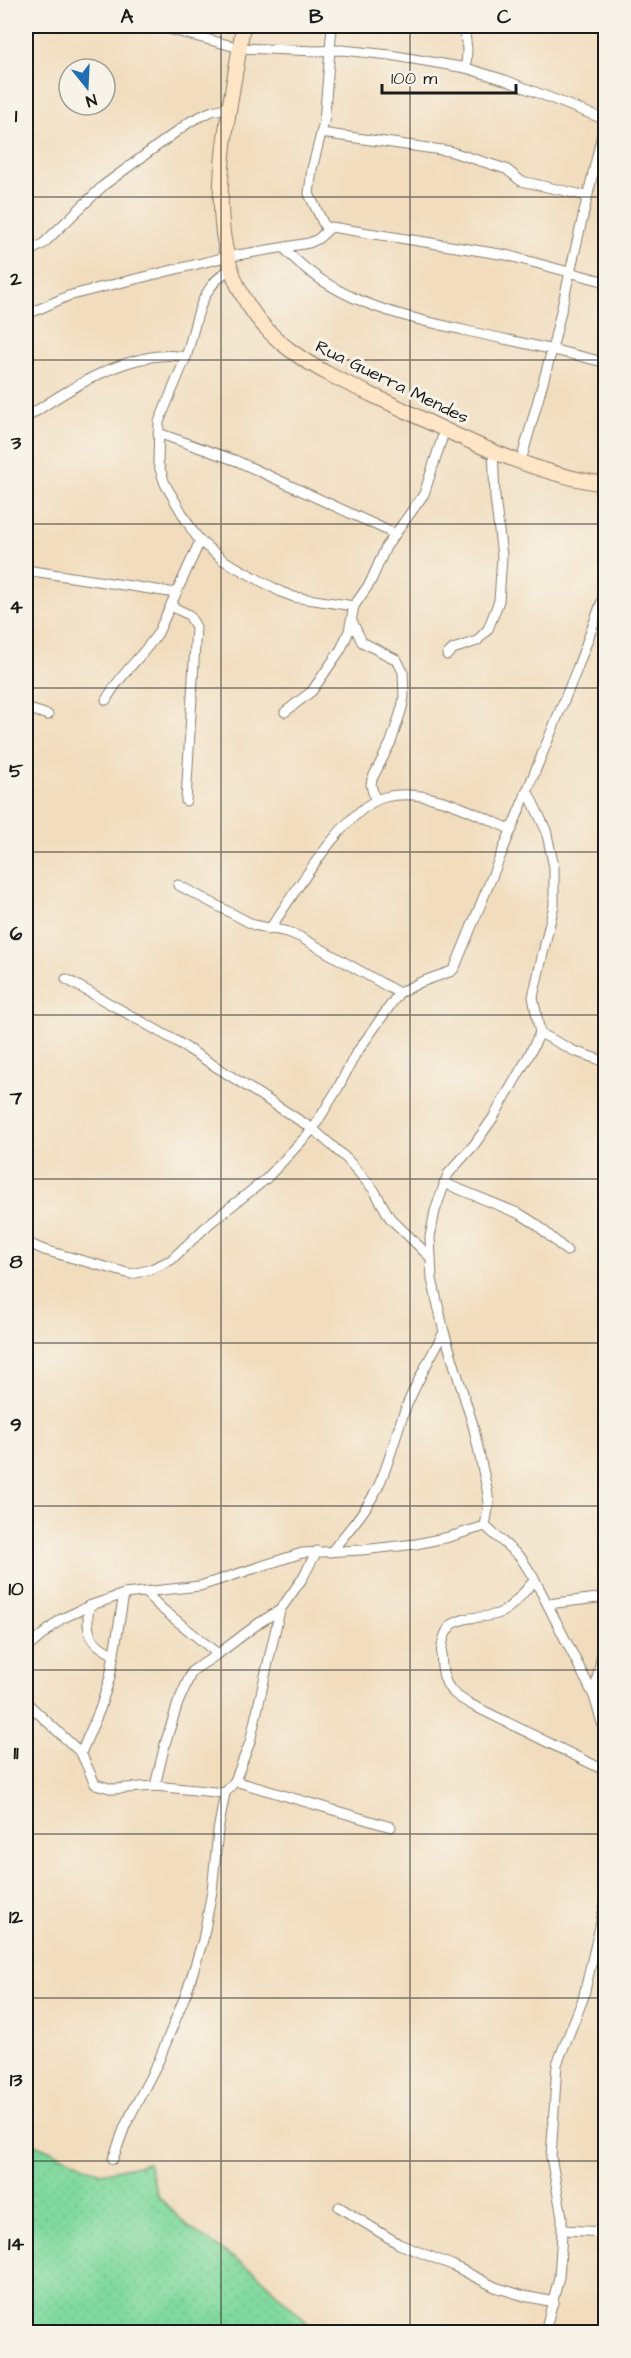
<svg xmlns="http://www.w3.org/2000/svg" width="631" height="2358" font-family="'Architects Daughter',sans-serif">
<defs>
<pattern id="grass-dots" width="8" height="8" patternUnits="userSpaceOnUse" patternTransform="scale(1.5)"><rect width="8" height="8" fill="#80d99e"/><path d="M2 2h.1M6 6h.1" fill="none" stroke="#6eba88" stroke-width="1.8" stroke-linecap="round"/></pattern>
</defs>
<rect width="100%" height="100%" fill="#f7f3e8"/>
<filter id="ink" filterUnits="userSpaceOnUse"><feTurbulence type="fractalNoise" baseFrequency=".0167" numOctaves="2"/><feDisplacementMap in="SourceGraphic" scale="12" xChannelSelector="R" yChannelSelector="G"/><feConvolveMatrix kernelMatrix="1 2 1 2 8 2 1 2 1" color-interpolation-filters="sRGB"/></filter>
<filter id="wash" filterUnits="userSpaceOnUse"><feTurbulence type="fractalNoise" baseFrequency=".008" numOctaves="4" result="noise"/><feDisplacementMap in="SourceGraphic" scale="24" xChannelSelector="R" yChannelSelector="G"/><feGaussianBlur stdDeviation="1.35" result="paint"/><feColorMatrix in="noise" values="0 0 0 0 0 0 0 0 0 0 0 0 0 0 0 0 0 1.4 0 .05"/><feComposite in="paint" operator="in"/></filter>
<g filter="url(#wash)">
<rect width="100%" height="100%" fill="#f1ddbe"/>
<path fill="url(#grass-dots)" stroke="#4e7a5d" stroke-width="1.5" d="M 26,2140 L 101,2173 L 148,2163 L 158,2196 L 186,2225 L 257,2274 L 317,2332 L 26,2332 Z"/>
</g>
<g filter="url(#ink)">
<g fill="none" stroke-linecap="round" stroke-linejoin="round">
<defs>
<g id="street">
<path d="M 157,26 L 240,48 L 316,51 L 342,50 L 390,55 L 466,68 L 505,80 L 606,120"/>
<path d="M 464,26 L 467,49 L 466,68"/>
<path d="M 321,133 L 449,151 L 506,169 L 521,181 L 587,196"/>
<path d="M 326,229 L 309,194 L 312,169 L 324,122 L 332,26"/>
<path d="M 284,248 C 332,301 397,315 463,330 C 511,341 559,350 606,363"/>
<path d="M 26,253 L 43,244 L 104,185 L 191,121 L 212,111 L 230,107"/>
<path d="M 26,315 L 68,296 L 99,288 L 226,257 L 309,243 L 318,239 L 331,227 L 506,255 L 606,282"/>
<path d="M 186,357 L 159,422 L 158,463 L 165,484 L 192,530 L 200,541 L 223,560 L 281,592 L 294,597 L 354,606"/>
<path d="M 26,418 C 68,389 133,347 186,357 C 197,323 197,290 230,269"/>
<path d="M 158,433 L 237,461 L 395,534"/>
<path d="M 521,461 L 552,350 L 606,117"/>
<path d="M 26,570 L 176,593"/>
<path d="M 171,606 L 189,615 L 196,627 L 186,801"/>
<path d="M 352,621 L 362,642 L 397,660 L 403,672 L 404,697 L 402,708 L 391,742 L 372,779 L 371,785 L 375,800"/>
<path d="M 447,655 L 453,649 L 477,641 L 488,629 L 499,601 L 502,556 L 495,497 L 493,449"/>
<path d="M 106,700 C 120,674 142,657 158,633 L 200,541"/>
<path d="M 26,708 L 48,715"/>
<path d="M 285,712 L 312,691 L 341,649 L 349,631 L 354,606 L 370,583 L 386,547 L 424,494 L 445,429"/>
<path d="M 527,790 L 546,830 L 554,867 L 554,905 L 533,997 L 540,1033 L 527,1059 L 493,1118 L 474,1145 L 448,1174 L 435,1211 L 430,1237 L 432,1279 L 444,1332 L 473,1425 L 487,1489 L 489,1503 L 485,1526 L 521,1558 L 535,1580 L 594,1696"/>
<path d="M 178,885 L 254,925 L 288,932 L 300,937 L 399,993"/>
<path d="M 269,930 C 293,896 346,806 385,797 C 428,787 474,813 512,830"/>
<path d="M 66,979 L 176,1041 L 313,1129 L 347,1159 L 374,1190 L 390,1218 L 431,1258"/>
<path d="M 540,1033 L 574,1051 L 606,1062"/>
<path d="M 444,1183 L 520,1214 L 536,1224 L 567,1251"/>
<path d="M 26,1242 L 44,1250 L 131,1274 L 149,1270 L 171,1260 L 210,1223 L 266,1179 L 313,1129 L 338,1088 L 355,1055 L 399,993 L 421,982 L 452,971 L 455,967 L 577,669 L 606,590"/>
<path d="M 331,1552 C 347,1532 365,1512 377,1489 C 389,1465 394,1440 403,1415 C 414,1386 429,1360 444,1332"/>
<path d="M 535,1580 C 524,1591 515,1605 502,1612 C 487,1620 468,1614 453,1624 C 437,1637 439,1674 450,1689 C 456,1697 464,1700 472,1705 L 606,1771"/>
<path d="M 146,1593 L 161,1608 L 218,1654"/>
<path d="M 548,1604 L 606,1597"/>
<path d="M 89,1606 C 85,1633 90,1643 114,1655"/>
<path d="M 606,1632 L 594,1696 L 606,1737"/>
<path d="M 26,1649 L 61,1619 L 89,1606 L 124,1594 L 200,1586 L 302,1553 L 362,1550 L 416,1544 L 449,1537 L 485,1526"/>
<path d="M 26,1702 L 81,1753 L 95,1784 L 113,1789 L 155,1786 L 225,1793"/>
<path d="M 81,1753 L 100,1709 L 110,1677 L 124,1594"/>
<path d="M 235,1781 L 391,1827"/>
<path d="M 155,1786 L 165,1744 L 178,1703 L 192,1671 L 218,1654 L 259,1623 L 280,1610"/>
<path d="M 113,2159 L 125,2126 L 159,2060 L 187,1991 L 203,1940 L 212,1891 L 218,1831 L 225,1793 L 235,1781 L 250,1742 L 280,1610 L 302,1579 L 317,1551"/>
<path d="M 339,2207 L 399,2244 L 452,2265 L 495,2287 L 524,2296 L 554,2302"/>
<path d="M 562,2230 L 606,2232"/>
<path d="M 545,2332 L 559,2277 L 562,2234 L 562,2217 L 551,2157 L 557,2064 L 583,1999 L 606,1900"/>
</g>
<path id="secondary" d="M 243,26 C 227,136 184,271 290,350 C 323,375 365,391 402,409 C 462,439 539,476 606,484"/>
</defs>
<use href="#street" stroke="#867c6d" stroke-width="11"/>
<use href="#secondary" stroke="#867c6d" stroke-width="16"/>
<use href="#street" stroke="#fff" stroke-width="9"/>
<use href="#secondary" stroke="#fde5c5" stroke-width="14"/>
</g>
</g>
<path fill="none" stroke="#1c1c1c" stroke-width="1.5" stroke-opacity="0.55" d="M 221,26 L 221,2332M 410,26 L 410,2332M 26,197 L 606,197M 26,360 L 606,360M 26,524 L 606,524M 26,688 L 606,688M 26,852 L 606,852M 26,1015 L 606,1015M 26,1179 L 606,1179M 26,1343 L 606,1343M 26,1506 L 606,1506M 26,1670 L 606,1670M 26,1834 L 606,1834M 26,1998 L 606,1998M 26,2161 L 606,2161"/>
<g text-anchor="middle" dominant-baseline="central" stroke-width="6" stroke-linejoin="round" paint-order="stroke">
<g font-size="18" fill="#1c1c1c" stroke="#f7f3e8">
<text transform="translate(392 382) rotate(26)">Rua Guerra Mendes</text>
</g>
</g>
<rect width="631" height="2358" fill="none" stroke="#f7f3e8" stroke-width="66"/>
<g transform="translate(87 87) rotate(162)"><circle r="28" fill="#f7f3e8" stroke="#9f9d96" stroke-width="1.5"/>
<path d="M0-4.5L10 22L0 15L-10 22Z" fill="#1f6fb2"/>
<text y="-9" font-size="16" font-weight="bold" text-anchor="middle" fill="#1c1c1c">N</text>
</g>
<path d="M382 84v9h134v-9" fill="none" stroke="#1c1c1c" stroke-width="3"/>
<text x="391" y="84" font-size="18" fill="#1c1c1c" stroke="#f7f3e8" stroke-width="4.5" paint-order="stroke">100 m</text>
<rect x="33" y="33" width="565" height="2292" fill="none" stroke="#1c1c1c" stroke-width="2"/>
<g font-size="20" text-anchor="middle" font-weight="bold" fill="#1c1c1c">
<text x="127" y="23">A</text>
<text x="316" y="23">B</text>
<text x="504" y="23">C</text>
<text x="16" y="122">1</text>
<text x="16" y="285">2</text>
<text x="16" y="449">3</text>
<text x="16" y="613">4</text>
<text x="16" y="777">5</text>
<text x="16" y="940">6</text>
<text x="16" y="1104">7</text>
<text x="16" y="1268">8</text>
<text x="16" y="1431">9</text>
<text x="16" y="1595">10</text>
<text x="16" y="1759">11</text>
<text x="16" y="1923">12</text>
<text x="16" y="2086">13</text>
<text x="16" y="2250">14</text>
</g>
</svg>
